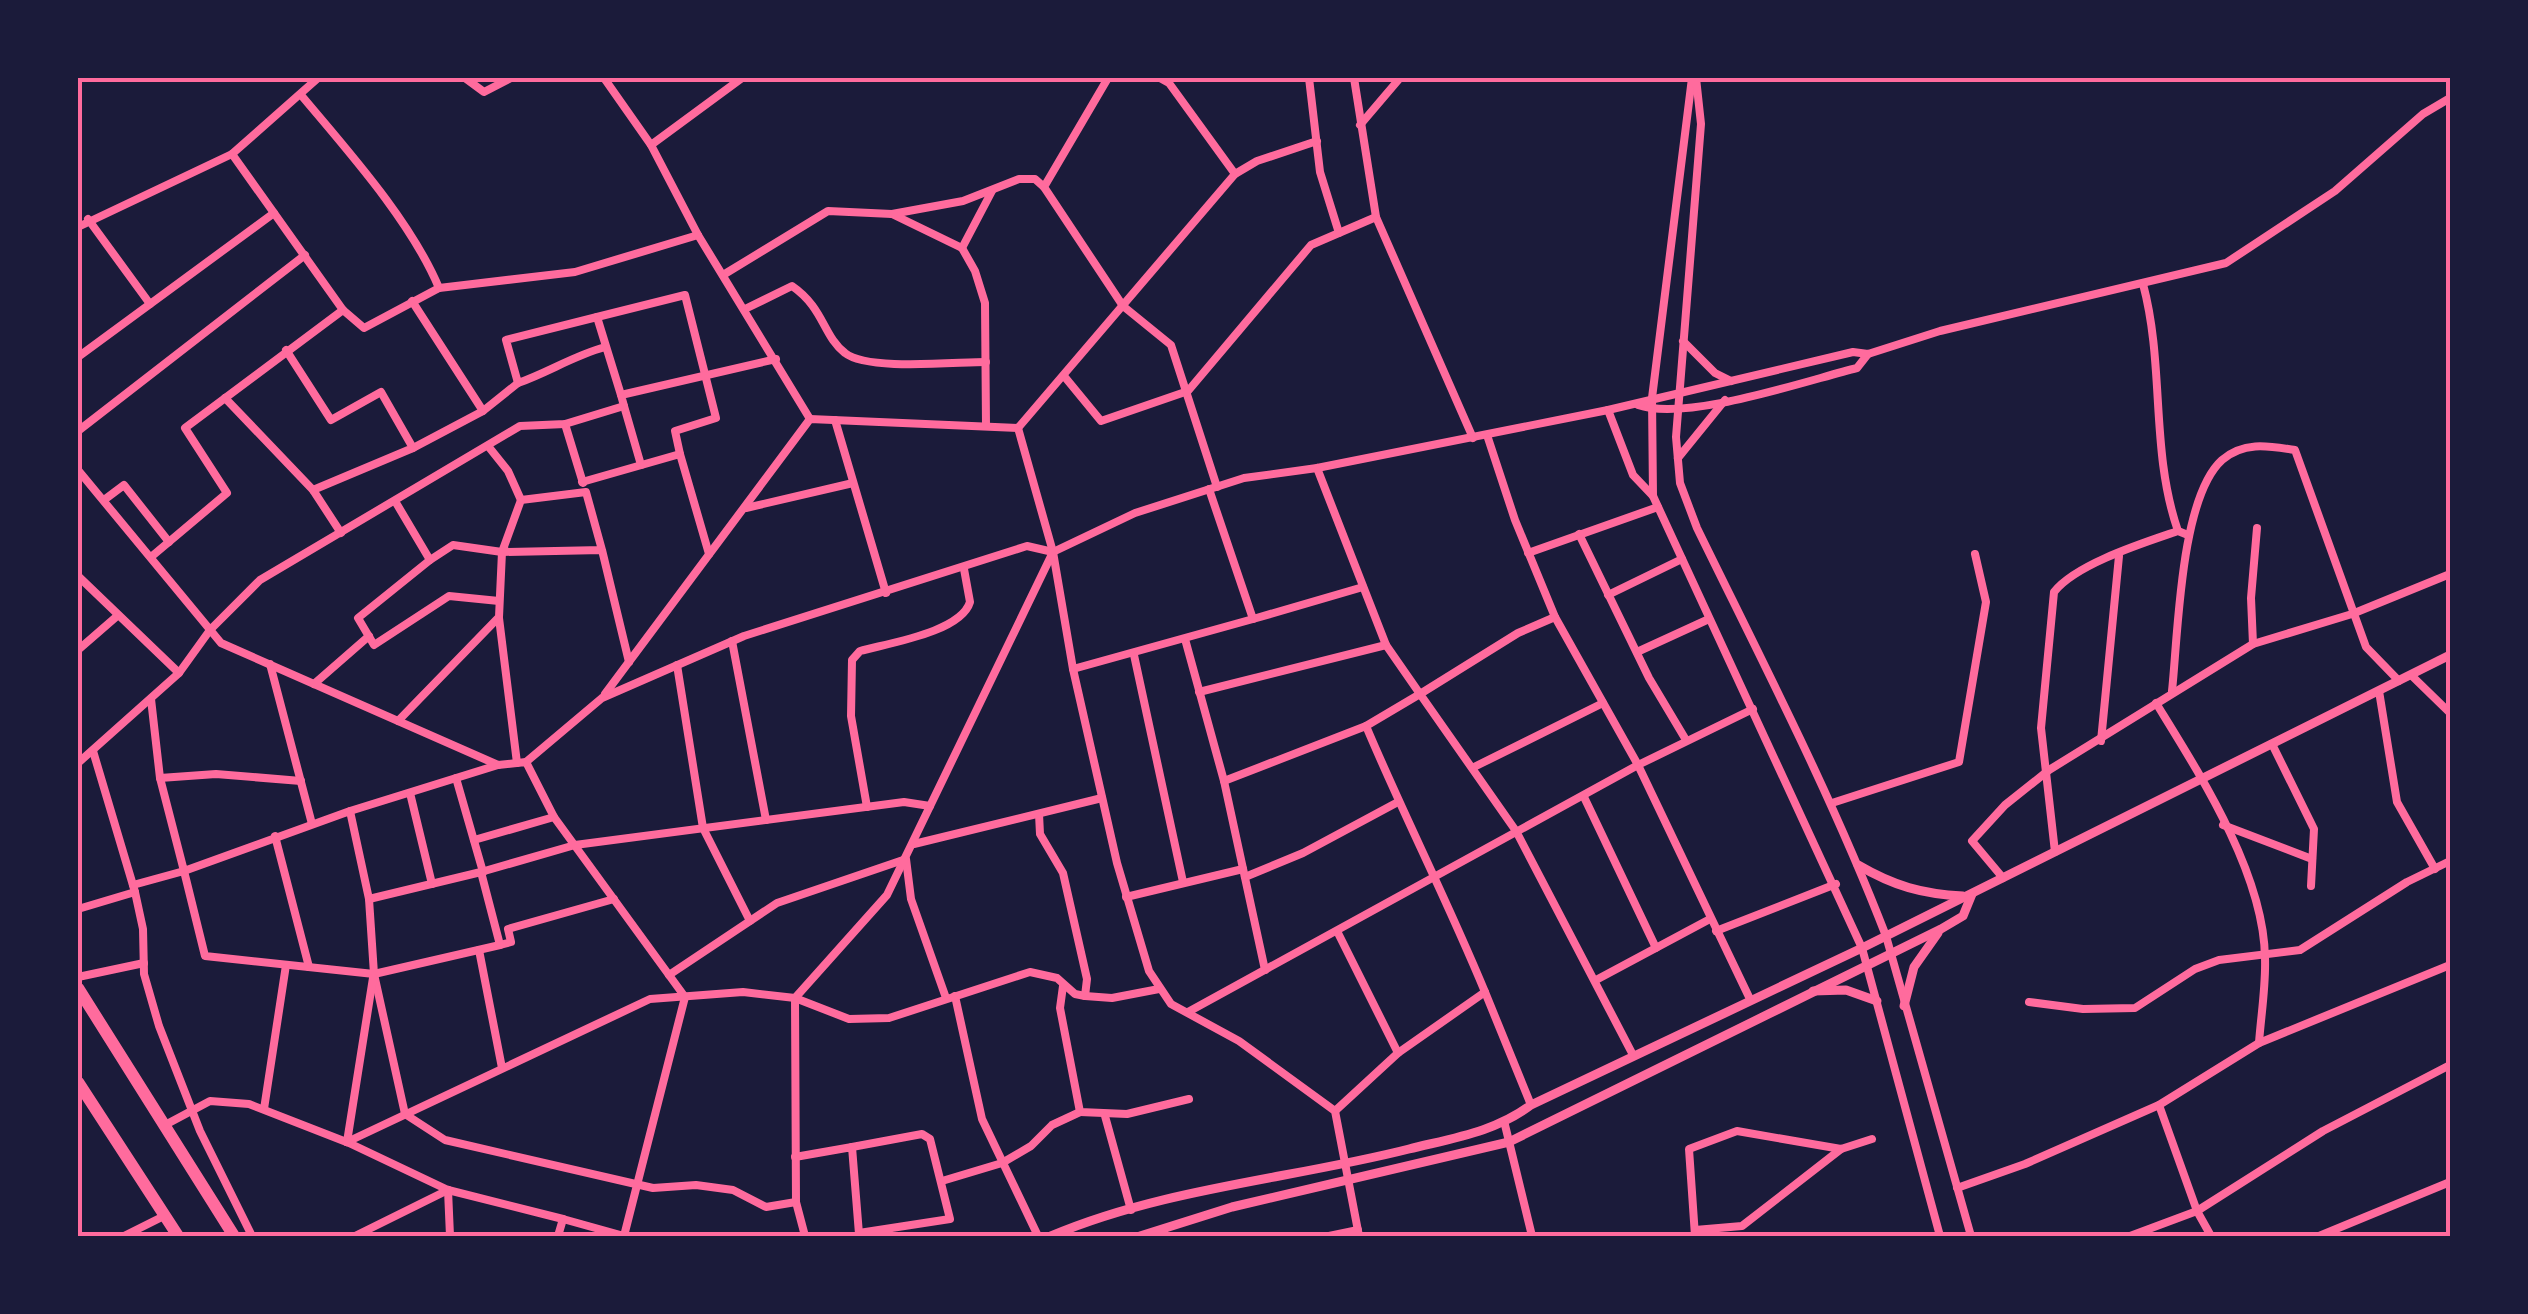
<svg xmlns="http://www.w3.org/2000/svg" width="2528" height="1314" font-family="'Roboto Serif',serif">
<rect width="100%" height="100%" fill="#1b1b3a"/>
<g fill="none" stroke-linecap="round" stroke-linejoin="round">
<g stroke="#ff6b9d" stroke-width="8">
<path d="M 465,78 L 484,92 L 511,78"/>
<path d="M 604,78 L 651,145 L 698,235 L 810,419"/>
<path d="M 1108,78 L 1044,187 L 1123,306 L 1171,345 L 1217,487"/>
<path d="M 1160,78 L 1169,83 L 1235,174"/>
<path d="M 1309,78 L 1320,172 L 1339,233"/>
<path d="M 1354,78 L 1376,217 L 1473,438"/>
<path d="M 1692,78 L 1652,398 L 1653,496 L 1862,948 L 1940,1236"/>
<path d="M 1696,78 L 1701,124 L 1676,437 L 1680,483 L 1697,528 C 1763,663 1832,796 1886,936 L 1971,1236"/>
<path d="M 301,95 C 348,151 411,221 439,288"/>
<path d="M 1360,125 L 1400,78"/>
<path d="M 651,145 L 742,78"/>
<path d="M 232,154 L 343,310 L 364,328 L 439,288 L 575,272 L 698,235"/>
<path d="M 892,214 L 963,201 L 1019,179 L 1035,179 L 1044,187"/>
<path d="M 88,219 L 150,304"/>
<path d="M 78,227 L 232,154 L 318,78"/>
<path d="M 962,248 L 992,191"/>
<path d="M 723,275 L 828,211 L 892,214 L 962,248 L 975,271 L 985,303 L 986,426"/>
<path d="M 2143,284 C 2165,366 2150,450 2178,531"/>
<path d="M 412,301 L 483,411"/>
<path d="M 745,309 L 792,286 C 824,308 823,336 845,353 C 867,371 955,362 986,362"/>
<path d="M 597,317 L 685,295 L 716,418 L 675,431 L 680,454"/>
<path d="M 1683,341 L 1715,373 L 1731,381"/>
<path d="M 605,347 C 573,356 549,372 518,383 L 506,340 L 597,317 L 621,395"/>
<path d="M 286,350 L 331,420 L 381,392 L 413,448 L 313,490"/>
<path d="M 78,357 L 274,213"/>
<path d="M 1064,376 L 1101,421 L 1188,391 L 1311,245 L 1376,217"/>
<path d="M 225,398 L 313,490 L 341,533"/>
<path d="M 1638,405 C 1686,422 1805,381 1857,368 L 1868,354"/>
<path d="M 624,406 L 641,465"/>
<path d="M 1608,410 L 1853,352 L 1868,354 L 1940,331 L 2226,263 L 2335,191 L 2423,114 L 2450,98"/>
<path d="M 835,420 L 886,593"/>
<path d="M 565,424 L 583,483"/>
<path d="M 1018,428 L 1053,552"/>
<path d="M 78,431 L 305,255"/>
<path d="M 1487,435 L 1515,520 L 1555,617 L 1638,765 L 1749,997"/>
<path d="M 488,446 L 508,471 L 521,500"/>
<path d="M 413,448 L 483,411 L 518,383"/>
<path d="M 1678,458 L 1725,400"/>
<path d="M 78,470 L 221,643 L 498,765 L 526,762 L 554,817 L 685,997 L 624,1236 L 563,1219"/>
<path d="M 582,482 L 680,454 L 709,554"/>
<path d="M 1209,489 L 1253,619 L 1363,587"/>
<path d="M 104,500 L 124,485 L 169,542"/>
<path d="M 395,501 L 430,560 L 453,545 L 502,552 L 499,617 L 398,721"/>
<path d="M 746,508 L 853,483"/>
<path d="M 1579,534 L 1649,678 L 1686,740"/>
<path d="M 602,550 L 586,492 L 521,500 L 502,552 L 602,550 L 629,662"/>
<path d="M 1528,553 L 1658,507"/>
<path d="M 151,557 L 227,493 L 185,428 L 343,310"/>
<path d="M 430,560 L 358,618 L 374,645 L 449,596 L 499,601"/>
<path d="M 78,576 L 179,673"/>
<path d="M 1608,595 L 1682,559"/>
<path d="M 1555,617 L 1518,633 L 1420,694 L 1516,831 L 1633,1055"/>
<path d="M 499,618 L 517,763"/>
<path d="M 1185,639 L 1224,781 L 1366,726 L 1420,694 L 1386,645 L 1317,468"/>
<path d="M 732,641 L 766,820"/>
<path d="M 2253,644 L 2251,598 L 2257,528"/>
<path d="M 78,650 L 116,617"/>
<path d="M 1637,652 L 1709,619"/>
<path d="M 1134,655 L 1183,882"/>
<path d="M 270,664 L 312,824"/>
<path d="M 677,665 L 703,828 L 750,921"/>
<path d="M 1073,669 L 1253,619"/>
<path d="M 2411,675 L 2450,713"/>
<path d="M 314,684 L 369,636"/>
<path d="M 2172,691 C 2178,636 2180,498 2222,460 C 2244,441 2269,446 2295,450 L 2366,647 L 2399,681"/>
<path d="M 2379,691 L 2397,802 L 2435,869"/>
<path d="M 1199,692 L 1386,645"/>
<path d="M 605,694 L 810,419 L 1018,428 L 1235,174 L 1257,161 L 1317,141"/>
<path d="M 151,699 L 160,778 L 184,871 L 350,811 L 369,899 L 374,974 L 405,1114 L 445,1140 L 653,1188 L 696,1185 L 733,1190 L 766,1207 L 796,1202"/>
<path d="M 2156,703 C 2199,773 2264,873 2265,958 C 2266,986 2261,1015 2259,1043"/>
<path d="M 2101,741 L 2119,556"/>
<path d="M 2272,744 L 2314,829 L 2311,886"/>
<path d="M 93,751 L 135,892 L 143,929 L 144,974 L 159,1026 L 200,1131 L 252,1236"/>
<path d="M 526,762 L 602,698 L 744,636 L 1027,546 L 1053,552 L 1073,669 L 1117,863 L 1149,971 L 1171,1004 L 1239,1041 L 1335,1111 L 1359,1236"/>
<path d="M 78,763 L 179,673 L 210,630 L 260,580 L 520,426 L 565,424 L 624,406 L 621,395 L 776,359"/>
<path d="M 1474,767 L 1603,703"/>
<path d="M 160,778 L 216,774 L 301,781"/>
<path d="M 456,778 L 483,872"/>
<path d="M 1224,781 L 1265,970"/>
<path d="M 410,793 L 432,884"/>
<path d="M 1584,797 L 1656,948"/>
<path d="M 1832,803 L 1959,762 L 1986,602 L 1975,554"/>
<path d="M 867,807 L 851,716 L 852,660 L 860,651 C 889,643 961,632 970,602 L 964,569"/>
<path d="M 350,811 L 498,765"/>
<path d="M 1039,814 L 1040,834 L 1063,873 L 1087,979 L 1085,996"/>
<path d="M 2223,825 L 2312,859"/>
<path d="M 275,836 L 309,967"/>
<path d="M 474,840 L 554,817"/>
<path d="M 914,844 L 1102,798"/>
<path d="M 2055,852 L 2041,728 L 2054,592 C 2076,564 2143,543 2178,531 L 2188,535"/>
<path d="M 1245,877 L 1303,853 L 1398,802"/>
<path d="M 2003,878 L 1972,841 L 2005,805 L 2049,770 L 2253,644 L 2352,614 L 2450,574"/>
<path d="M 133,885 L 184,871 L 205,956 L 374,974 L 500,945 L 481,872 L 575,845 L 904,802 L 930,806"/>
<path d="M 1126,897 L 1243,869"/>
<path d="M 369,899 L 481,872"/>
<path d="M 78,909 L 135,892"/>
<path d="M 1337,931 L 1398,1053"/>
<path d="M 1716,931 L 1836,884"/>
<path d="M 500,945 L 511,942 L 508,929 L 614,899"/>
<path d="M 479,950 L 502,1068"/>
<path d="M 669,975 L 777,903 L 906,859 L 911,899 L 946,998"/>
<path d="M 78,977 L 144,963"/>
<path d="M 1596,980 L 1710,919"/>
<path d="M 1063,986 L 1060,1008 L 1080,1112 L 1127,1114 L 1189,1099"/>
<path d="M 1485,992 L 1531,1105"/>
<path d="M 955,996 L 982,1119 L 1038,1236"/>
<path d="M 2029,1002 L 2083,1009 L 2135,1008 L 2195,969 L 2219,960 L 2300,950 L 2407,882 L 2450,861"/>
<path d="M 1188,1012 L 1638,765 L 1753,709"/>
<path d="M 2159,1105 L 2197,1211 L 2323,1131 L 2450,1065"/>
<path d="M 264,1109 L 286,965"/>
<path d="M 1335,1111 L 1398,1053 L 1485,992 C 1448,902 1404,816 1366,726"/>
<path d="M 1105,1116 L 1131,1210"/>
<path d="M 165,1125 L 210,1101 L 249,1104 L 349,1143 L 448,1190 L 563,1219 L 558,1236"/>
<path d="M 1505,1125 L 1532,1236"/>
<path d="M 347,1142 L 650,999 L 743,992 L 795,998 L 849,1019 L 889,1018 L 1030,972 L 1057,978 L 1075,994 L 1085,996 L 1112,998 L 1159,989"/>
<path d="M 347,1142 L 373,978"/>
<path d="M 852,1147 L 922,1134 L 930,1139 L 950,1219 L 859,1233"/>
<path d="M 795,1157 L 852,1147 L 859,1234"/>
<path d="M 942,1181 L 1002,1163 L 1031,1146 L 1052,1125 L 1080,1112"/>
<path d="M 1957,1188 L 2025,1164 L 2159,1105 L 2259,1043 L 2450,965"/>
<path d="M 448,1190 L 450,1236"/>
<path d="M 1695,1230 L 1742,1226 L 1841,1149"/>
<path d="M 124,1236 L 164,1216"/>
<path d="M 355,1236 L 448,1190"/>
<path d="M 805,1236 L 796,1202 L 795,998 L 887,895 L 1053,552 L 1135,513 L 1244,478 L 1317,468 L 1608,410 L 1633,475 L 1653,496"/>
<path d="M 1329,1236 L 1358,1230"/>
<path d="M 1695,1236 L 1689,1149 L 1737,1131 L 1841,1149 L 1872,1139"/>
<path d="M 2130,1236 L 2197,1211 L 2211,1236"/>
<path d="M 2319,1236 L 2450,1182"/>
</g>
<g stroke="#ff6b9d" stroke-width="9">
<path d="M 1858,865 C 1894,886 1922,894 1963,896"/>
<path d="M 1813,991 L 1846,990 L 1877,1001"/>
<path d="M 1904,1006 L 1914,967 L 1938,933"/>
<path d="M 1051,1236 C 1164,1188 1291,1179 1409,1149 C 1453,1138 1495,1132 1531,1105 L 1862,948 L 2450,655"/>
<path d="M 1140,1236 L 1232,1207 L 1509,1142 L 1941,929 L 1963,916 L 1972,894"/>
</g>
<g stroke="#ff6b9d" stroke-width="12">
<path d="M 78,988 L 234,1236"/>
<path d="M 78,1082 L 178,1236"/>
</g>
</g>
<rect width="2528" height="1314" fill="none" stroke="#1b1b3a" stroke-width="160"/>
<rect x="80" y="80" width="2368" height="1154" fill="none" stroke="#ff6b9d" stroke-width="4"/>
</svg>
